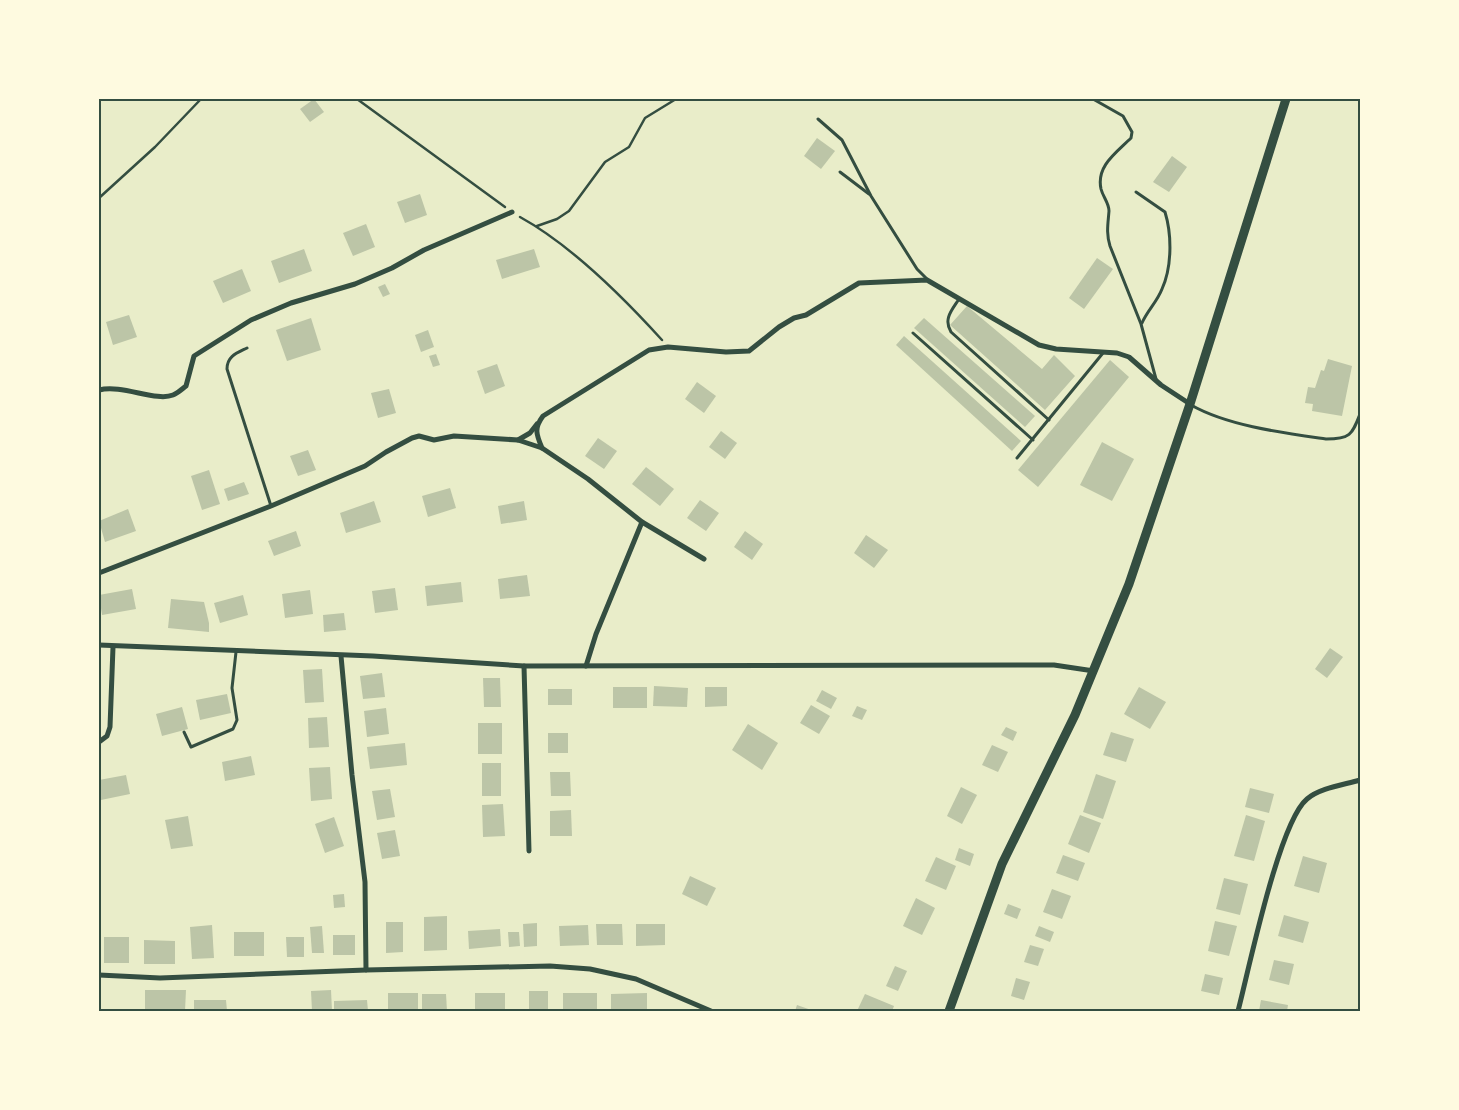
<svg xmlns="http://www.w3.org/2000/svg" width="1459" height="1110" font-family="Lato,sans-serif">
<rect width="100%" height="100%" fill="#e9edc9"/>
<g fill="#bcc5a7">
<path d="M 314,99 L 324,112 L 310,122 L 300,109 Z"/>
<path d="M 817,138 L 835,151 L 821,169 L 804,156 Z"/>
<path d="M 1172,156 L 1187,167 L 1169,192 L 1153,182 Z"/>
<path d="M 420,194 L 427,215 L 405,223 L 397,202 Z"/>
<path d="M 366,224 L 375,247 L 353,256 L 343,233 Z"/>
<path d="M 304,249 L 312,271 L 279,283 L 271,261 Z"/>
<path d="M 534,249 L 540,267 L 502,279 L 496,260 Z"/>
<path d="M 1097,258 L 1113,269 L 1084,309 L 1069,298 Z"/>
<path d="M 242,269 L 251,291 L 223,303 L 213,281 Z"/>
<path d="M 385,284 L 390,294 L 383,297 L 378,287 Z"/>
<path d="M 967,306 L 1042,369 L 1054,355 L 1075,376 L 1045,410 L 950,325 Z"/>
<path d="M 129,315 L 137,337 L 113,345 L 106,322 Z"/>
<path d="M 311,318 L 321,350 L 287,361 L 276,330 Z"/>
<path d="M 924,318 L 1035,416 L 1025,427 L 914,328 Z"/>
<path d="M 428,330 L 434,347 L 421,352 L 415,335 Z"/>
<path d="M 904,336 L 1021,441 L 1012,451 L 896,345 Z"/>
<path d="M 436,354 L 440,365 L 433,367 L 429,356 Z"/>
<path d="M 1328,359 L 1352,366 L 1342,416 L 1312,411 L 1313,404 L 1305,403 L 1308,387 L 1315,388 L 1321,370 L 1324,371 Z"/>
<path d="M 1110,360 L 1129,377 L 1038,487 L 1018,470 Z"/>
<path d="M 497,364 L 505,386 L 485,394 L 477,371 Z"/>
<path d="M 697,382 L 716,396 L 704,413 L 685,399 Z"/>
<path d="M 389,389 L 396,413 L 378,418 L 371,393 Z"/>
<path d="M 721,431 L 737,443 L 725,459 L 709,447 Z"/>
<path d="M 598,438 L 617,451 L 604,469 L 585,456 Z"/>
<path d="M 1102,442 L 1134,459 L 1112,501 L 1080,485 Z"/>
<path d="M 308,450 L 316,470 L 298,476 L 290,456 Z"/>
<path d="M 646,467 L 674,489 L 660,506 L 632,484 Z"/>
<path d="M 209,470 L 220,504 L 202,510 L 191,476 Z"/>
<path d="M 244,482 L 249,494 L 228,501 L 224,489 Z"/>
<path d="M 450,488 L 456,508 L 428,517 L 422,496 Z"/>
<path d="M 700,500 L 719,513 L 706,531 L 687,518 Z"/>
<path d="M 374,501 L 381,522 L 346,533 L 340,513 Z"/>
<path d="M 524,501 L 527,520 L 501,524 L 498,506 Z"/>
<path d="M 128,509 L 136,531 L 105,542 L 99,521 Z"/>
<path d="M 296,531 L 301,546 L 274,556 L 268,541 Z"/>
<path d="M 745,531 L 763,544 L 752,560 L 734,547 Z"/>
<path d="M 866,535 L 888,550 L 874,568 L 854,553 Z"/>
<path d="M 527,575 L 530,596 L 500,599 L 498,579 Z"/>
<path d="M 461,582 L 463,602 L 427,606 L 425,586 Z"/>
<path d="M 395,588 L 398,610 L 375,613 L 372,591 Z"/>
<path d="M 132,589 L 136,609 L 102,615 L 99,595 Z"/>
<path d="M 310,590 L 313,614 L 285,618 L 282,594 Z"/>
<path d="M 243,595 L 248,615 L 220,623 L 214,603 Z"/>
<path d="M 171,599 L 204,602 L 209,623 L 209,632 L 168,628 Z"/>
<path d="M 344,613 L 346,630 L 324,632 L 323,615 Z"/>
<path d="M 1330,648 L 1343,657 L 1327,678 L 1315,669 Z"/>
<path d="M 322,669 L 324,702 L 305,703 L 303,670 Z"/>
<path d="M 382,673 L 385,697 L 363,699 L 360,676 Z"/>
<path d="M 483,678 L 500,678 L 501,707 L 484,707 Z"/>
<path d="M 654,686 L 688,688 L 687,707 L 653,706 Z"/>
<rect x="613" y="687" width="34" height="21"/>
<path d="M 705,687 L 727,687 L 727,706 L 705,707 Z"/>
<path d="M 1139,687 L 1166,702 L 1150,729 L 1124,714 Z"/>
<rect x="548" y="689" width="24" height="16"/>
<path d="M 822,690 L 837,698 L 831,709 L 816,701 Z"/>
<path d="M 227,694 L 231,713 L 200,720 L 196,700 Z"/>
<path d="M 811,705 L 830,716 L 819,734 L 800,723 Z"/>
<path d="M 857,706 L 867,710 L 862,720 L 852,716 Z"/>
<path d="M 182,707 L 188,729 L 162,736 L 156,714 Z"/>
<path d="M 386,708 L 389,734 L 367,737 L 364,711 Z"/>
<path d="M 327,717 L 329,747 L 309,748 L 308,718 Z"/>
<rect x="478" y="723" width="24" height="31"/>
<path d="M 748,724 L 778,743 L 762,770 L 732,750 Z"/>
<path d="M 1006,727 L 1017,732 L 1013,741 L 1001,735 Z"/>
<path d="M 1111,732 L 1134,739 L 1126,762 L 1103,755 Z"/>
<rect x="548" y="733" width="20" height="20"/>
<path d="M 405,743 L 407,765 L 370,769 L 367,747 Z"/>
<path d="M 992,745 L 1008,752 L 998,772 L 982,765 Z"/>
<path d="M 251,756 L 255,775 L 225,781 L 222,762 Z"/>
<rect x="482" y="763" width="19" height="33"/>
<path d="M 330,767 L 332,799 L 311,801 L 309,768 Z"/>
<path d="M 550,772 L 570,772 L 571,796 L 551,796 Z"/>
<path d="M 1096,774 L 1116,781 L 1103,819 L 1083,812 Z"/>
<path d="M 126,775 L 130,794 L 101,800 L 99,780 Z"/>
<path d="M 961,787 L 977,795 L 962,824 L 947,816 Z"/>
<path d="M 1250,788 L 1274,794 L 1269,813 L 1245,807 Z"/>
<path d="M 390,789 L 395,817 L 377,820 L 372,791 Z"/>
<path d="M 503,804 L 505,836 L 483,837 L 482,805 Z"/>
<path d="M 571,810 L 572,836 L 550,836 L 550,811 Z"/>
<path d="M 1080,815 L 1101,823 L 1089,853 L 1068,844 Z"/>
<path d="M 1246,815 L 1265,821 L 1254,861 L 1234,856 Z"/>
<path d="M 188,816 L 193,846 L 171,849 L 165,820 Z"/>
<path d="M 334,817 L 344,846 L 325,853 L 315,824 Z"/>
<path d="M 395,830 L 400,856 L 382,859 L 377,833 Z"/>
<path d="M 959,848 L 974,854 L 970,866 L 955,860 Z"/>
<path d="M 1063,855 L 1085,863 L 1078,881 L 1056,873 Z"/>
<path d="M 1303,856 L 1327,863 L 1319,893 L 1294,886 Z"/>
<path d="M 936,857 L 956,866 L 946,890 L 925,881 Z"/>
<path d="M 690,876 L 716,888 L 707,906 L 682,894 Z"/>
<path d="M 1224,878 L 1248,884 L 1240,915 L 1216,909 Z"/>
<path d="M 1052,889 L 1071,896 L 1062,919 L 1043,912 Z"/>
<path d="M 344,894 L 345,907 L 334,908 L 333,895 Z"/>
<path d="M 916,898 L 935,908 L 922,935 L 903,926 Z"/>
<path d="M 1008,904 L 1021,909 L 1017,919 L 1004,914 Z"/>
<path d="M 1284,915 L 1309,922 L 1303,943 L 1278,936 Z"/>
<path d="M 447,916 L 447,950 L 424,951 L 424,917 Z"/>
<path d="M 1215,921 L 1237,926 L 1229,956 L 1208,951 Z"/>
<path d="M 386,922 L 403,922 L 403,952 L 386,953 Z"/>
<path d="M 537,923 L 537,946 L 524,947 L 523,924 Z"/>
<path d="M 596,924 L 622,924 L 623,945 L 597,945 Z"/>
<path d="M 636,924 L 665,924 L 665,945 L 636,946 Z"/>
<path d="M 212,925 L 214,958 L 192,959 L 190,927 Z"/>
<path d="M 588,925 L 589,945 L 560,946 L 559,926 Z"/>
<path d="M 322,926 L 324,953 L 312,953 L 310,927 Z"/>
<path d="M 1039,926 L 1054,932 L 1050,942 L 1035,936 Z"/>
<path d="M 500,929 L 501,946 L 469,949 L 468,931 Z"/>
<rect x="234" y="932" width="30" height="24"/>
<path d="M 508,932 L 519,932 L 520,946 L 509,947 Z"/>
<rect x="333" y="935" width="22" height="20"/>
<rect x="104" y="937" width="25" height="26"/>
<path d="M 286,937 L 304,937 L 304,957 L 287,957 Z"/>
<path d="M 144,940 L 175,941 L 175,964 L 144,964 Z"/>
<path d="M 1030,945 L 1044,949 L 1038,966 L 1024,962 Z"/>
<path d="M 1274,960 L 1294,964 L 1289,985 L 1269,980 Z"/>
<path d="M 895,966 L 907,971 L 898,991 L 886,986 Z"/>
<path d="M 1205,974 L 1223,978 L 1219,995 L 1201,991 Z"/>
<path d="M 1016,978 L 1030,982 L 1024,1000 L 1011,996 Z"/>
<path d="M 145,990 L 186,990 L 185,1011 L 145,1011 Z"/>
<path d="M 331,990 L 332,1011 L 312,1011 L 311,991 Z"/>
<rect x="529" y="991" width="19" height="20"/>
<rect x="388" y="993" width="30" height="18"/>
<rect x="475" y="993" width="30" height="18"/>
<rect x="563" y="993" width="34" height="18"/>
<path d="M 647,993 L 647,1011 L 611,1011 L 611,994 Z"/>
<path d="M 422,994 L 446,994 L 447,1011 L 422,1011 Z"/>
<path d="M 865,994 L 894,1006 L 892,1011 L 857,1011 Z"/>
<path d="M 194,1000 L 226,1000 L 227,1011 L 194,1011 Z"/>
<path d="M 367,1000 L 368,1011 L 334,1011 L 334,1001 Z"/>
<path d="M 1261,1000 L 1288,1005 L 1287,1011 L 1259,1011 Z"/>
<path d="M 797,1005 L 814,1011 L 795,1011 Z"/>
</g>
<g fill="none" stroke-linecap="round" stroke-linejoin="round">
<g stroke="#344e41" stroke-width="2.5">
<path d="M 357,99 L 505,207"/>
<path d="M 99,198 L 155,147 L 201,99"/>
<path d="M 520,217 C 571,245 623,297 662,340"/>
<path d="M 537,226 L 557,219 L 569,211 L 605,162 L 629,147 L 645,118 L 676,99"/>
</g>
<g stroke="#344e41" stroke-width="3">
<path d="M 1093,99 L 1123,116 L 1132,132 L 1131,138 C 1116,153 1096,166 1101,189 C 1103,197 1109,203 1109,211 C 1108,224 1106,233 1110,246 L 1141,324 L 1156,379"/>
<path d="M 818,119 L 842,140 L 871,196 L 917,269 L 927,279"/>
<path d="M 840,172 L 869,194"/>
<path d="M 1136,192 L 1165,212 C 1172,235 1172,267 1162,289 C 1157,302 1147,311 1142,323"/>
<path d="M 959,299 C 952,310 943,319 951,332 L 1049,420"/>
<path d="M 913,333 L 1033,440"/>
<path d="M 247,348 C 237,353 227,356 227,369 L 271,506"/>
<path d="M 1191,405 C 1228,426 1284,433 1326,439 C 1350,439 1352,435 1360,414"/>
<path d="M 1017,458 L 1103,353"/>
<path d="M 184,732 L 191,747 L 233,729 L 237,720 L 232,688 L 236,652"/>
</g>
<g stroke="#344e41" stroke-width="5">
<path d="M 99,390 C 122,384 156,402 173,395 C 178,393 182,389 186,386 L 194,356 L 251,320 L 291,303 L 355,284 L 392,268 L 424,250 L 512,212"/>
<path d="M 518,440 L 530,433 L 537,424"/>
<path d="M 542,448 C 536,434 534,428 543,416 L 649,350 L 668,347 L 726,352 L 749,351 L 779,327 L 794,318 L 806,315 L 859,283 L 927,280 L 1039,345 L 1056,349 L 1117,353 L 1129,357 L 1161,385 L 1190,404"/>
<path d="M 99,573 L 271,506 L 365,466 L 386,452 L 412,438 L 419,436 L 434,440 L 454,436 L 518,440 L 542,448 L 588,479 L 642,522 L 704,559"/>
<path d="M 99,645 L 373,656 L 524,666 L 1054,665 L 1094,671"/>
<path d="M 341,656 L 352,775 L 365,882 L 366,970"/>
<path d="M 524,666 L 529,851"/>
<path d="M 586,666 L 596,634 L 642,522"/>
<path d="M 99,742 L 107,736 L 110,727 L 113,647"/>
<path d="M 99,975 L 160,978 L 366,970 L 550,966 L 590,969 L 636,979 L 711,1011"/>
<path d="M 1238,1011 C 1249,969 1279,822 1307,799 C 1320,788 1343,785 1360,780"/>
</g>
<path stroke="#344e41" stroke-width="9" d="M 949,1011 L 1002,864 L 1075,715 L 1129,584 L 1190,404 L 1286,99"/>
</g>
<rect width="1459" height="1110" fill="none" stroke="#fefae0" stroke-width="200"/>
<rect x="100" y="100" width="1259" height="910" fill="none" stroke="#344e41" stroke-width="2"/>
</svg>
